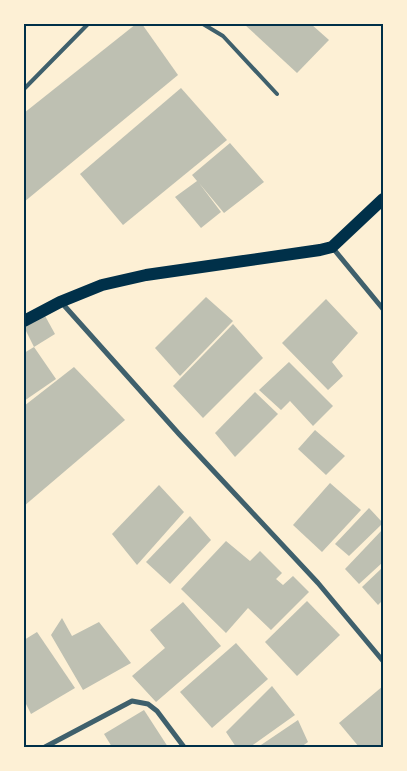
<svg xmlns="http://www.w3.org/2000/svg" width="407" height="771" font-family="'Sofia Sans Condensed',sans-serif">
<rect width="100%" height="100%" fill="#fdf0d5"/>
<g fill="#bec0b2">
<path d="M 136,24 L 142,24 L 178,75 L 24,202 L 24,113 Z"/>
<path d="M 244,24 L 311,24 L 329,40 L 297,73 Z"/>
<path d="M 181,88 L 227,140 L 123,225 L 80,174 Z"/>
<path d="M 230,143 L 264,182 L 224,213 L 199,183 L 221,212 L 201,228 L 175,197 L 197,181 L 192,175 Z"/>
<path d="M 206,297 L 233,321 L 180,376 L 155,348 Z"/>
<path d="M 326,299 L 358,333 L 332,362 L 343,376 L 328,390 L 282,343 Z"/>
<path d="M 44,314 L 55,334 L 34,347 L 24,327 Z"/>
<path d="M 233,324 L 263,358 L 203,418 L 173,386 Z"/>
<path d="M 34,347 L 56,379 L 24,401 L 24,353 Z"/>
<path d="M 289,362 L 333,406 L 313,426 L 290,401 L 281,410 L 259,390 Z"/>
<path d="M 74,367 L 125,420 L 24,506 L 24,406 Z"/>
<path d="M 255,392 L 278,414 L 235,457 L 215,433 Z"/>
<path d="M 315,430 L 345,456 L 326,475 L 298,449 Z"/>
<path d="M 330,483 L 361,510 L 322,552 L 293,525 Z"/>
<path d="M 159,485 L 184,512 L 137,565 L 112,534 Z"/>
<path d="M 369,508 L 383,523 L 349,556 L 335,544 Z"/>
<path d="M 190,516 L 211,540 L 170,584 L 146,562 Z"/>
<path d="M 383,529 L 383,562 L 359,584 L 345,569 Z"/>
<path d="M 226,541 L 250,561 L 260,551 L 282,573 L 276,579 L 283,585 L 293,576 L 309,592 L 271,630 L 248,608 L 226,633 L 181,589 Z"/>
<path d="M 383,567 L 383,600 L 378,605 L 362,587 Z"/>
<path d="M 307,601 L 340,635 L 297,676 L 265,642 Z"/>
<path d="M 183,602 L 221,646 L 156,702 L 132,676 L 165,648 L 150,630 Z"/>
<path d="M 62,618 L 72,636 L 99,622 L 131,663 L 83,690 L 51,635 Z"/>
<path d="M 37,632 L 75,688 L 31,714 L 24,700 L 24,640 Z"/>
<path d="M 236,643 L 268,679 L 212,728 L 180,692 Z"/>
<path d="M 272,686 L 295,715 L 250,747 L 236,747 L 226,732 Z"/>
<path d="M 383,686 L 383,747 L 359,747 L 339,723 Z"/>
<path d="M 144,710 L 168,747 L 112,747 L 104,734 Z"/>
<path d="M 298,720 L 308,742 L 301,747 L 258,747 Z"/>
</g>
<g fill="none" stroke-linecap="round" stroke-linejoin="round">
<g stroke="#3f606c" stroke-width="4">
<path d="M 203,24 L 223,36 L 277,94"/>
<path d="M 24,89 L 88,24"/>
</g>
<g stroke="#3f606c" stroke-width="5">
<path d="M 332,247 L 383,309"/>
<path d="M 61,302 L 179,434 L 318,583 L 383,661"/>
<path d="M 45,747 L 132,701 L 148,704 L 157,711 L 184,747"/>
</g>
<path stroke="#003049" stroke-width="12" d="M 24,321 L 60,302 L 102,285 L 146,275 L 320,250 L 332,247 L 383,199"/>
</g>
<rect width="407" height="771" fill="none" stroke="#fdf0d5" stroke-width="50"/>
<rect x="25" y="25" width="357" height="721" fill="none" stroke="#003049" stroke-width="2"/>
</svg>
